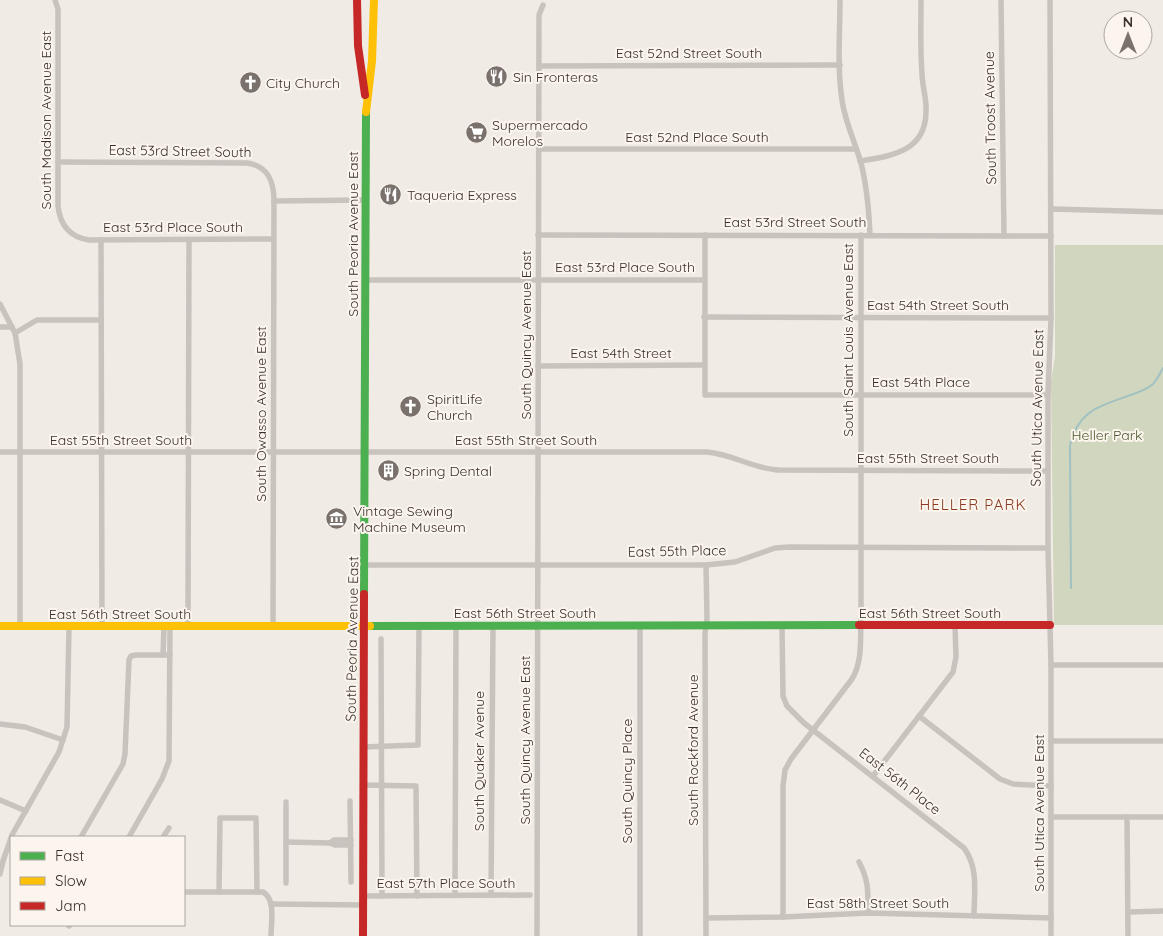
<svg xmlns="http://www.w3.org/2000/svg" width="1163" height="936" font-family="Quicksand,sans-serif">
<rect width="100%" height="100%" fill="#f0ebe5"/>
<path fill="#d1d6bf" d="M 1055,245 L 1163,245 L 1163,625 L 1054,625 L 1051,382 L 1055,356 Z"/>
<g fill="none" stroke-linecap="round" stroke-linejoin="round">
<path stroke="#a1c2c1" stroke-width="2" d="M 1071,588 L 1070,445 C 1078,411 1099,406 1128,396 C 1137,393 1146,390 1153,384 C 1157,380 1160,373 1163,368"/>
<g stroke="#c9c3be" stroke-width="5.5">
<path d="M 55,0 L 58,9 L 58,206 C 60,225 69,237 89,240 L 273,239"/>
<path d="M 840,0 C 840,33 837,67 842,100 C 845,122 855,142 861,163 C 867,187 869,210 870,235"/>
<path d="M 1001,0 L 1004,236"/>
<path d="M 1050,0 L 1051,318 L 1048,395 L 1048,548 L 1051,665 L 1051,936"/>
<path d="M 539,66 L 840,65"/>
<path d="M 539,149 L 856,149"/>
<path d="M 860,161 C 891,156 926,152 926,111 C 927,99 922,86 922,73 C 920,49 921,24 921,0"/>
<path d="M 58,162 L 247,163 C 268,166 274,181 274,201 L 273,626"/>
<path d="M 274,201 L 366,200"/>
<path d="M 1052,209 L 1162,212"/>
<path d="M 538,235 L 1051,236"/>
<path d="M 705,235 L 705,395 L 1048,395"/>
<path d="M 101,240 L 102,626"/>
<path d="M 366,280 L 704,280"/>
<path d="M 0,304 L 15,333 L 20,364 L 20,626"/>
<path d="M 704,317 L 1051,318"/>
<path d="M 0,327 L 12,327"/>
<path d="M 15,333 L 37,320 L 101,320"/>
<path d="M 538,366 L 704,365"/>
<path d="M 0,452 L 707,452 C 733,454 753,469 779,470 L 1048,471"/>
<path d="M 365,565 L 706,565 L 735,562 L 775,548 L 789,547 L 1048,548"/>
<path d="M 188,626 L 189,240"/>
<path d="M 782,626 L 783,696 L 787,706 L 804,723 L 964,848 C 979,868 974,894 974,916"/>
<path d="M 381,639 L 382,896"/>
<path d="M 163,655 L 164,626"/>
<path d="M 1051,665 L 1163,665"/>
<path d="M 919,716 L 1000,779 L 1013,784 L 1051,786"/>
<path d="M 0,724 L 25,727 L 63,740"/>
<path d="M 1051,741 L 1163,741"/>
<path d="M 363,747 L 418,745 L 419,626"/>
<path d="M 873,776 L 953,672 L 956,657 L 955,625"/>
<path d="M 363,785 L 416,786 L 417,896"/>
<path d="M 0,800 L 26,811"/>
<path d="M 350,801 L 351,882"/>
<path d="M 286,802 L 286,883"/>
<path d="M 1051,817 L 1163,817"/>
<path d="M 1127,817 L 1128,936"/>
<path d="M 81,837 L 123,764 L 125,754 L 129,660 L 131,656 L 136,655 L 170,655"/>
<path d="M 129,837 L 162,779 L 169,761 L 170,626"/>
<path d="M 163,837 L 169,828"/>
<path d="M 286,842 L 330,843 L 335,845 L 351,845"/>
<path d="M 330,843 L 334,840 L 351,840"/>
<path d="M 859,862 C 869,881 868,892 868,913"/>
<path d="M 0,874 L 3,861 L 12,835 L 59,752 L 67,727 L 69,627"/>
<path d="M 184,892 L 263,892 C 276,899 271,923 271,936"/>
<path d="M 219,892 L 220,818 L 256,818 L 257,892"/>
<path d="M 455,895 L 456,626"/>
<path d="M 491,895 L 493,626"/>
<path d="M 363,896 L 530,895"/>
<path d="M 271,904 L 363,905"/>
<path d="M 1128,912 L 1163,911"/>
<path d="M 783,917 L 783,786 L 785,770 L 791,759 L 852,679 C 863,661 860,638 861,617 L 861,235"/>
<path d="M 706,918 L 783,917 L 868,913 L 1051,918"/>
<path d="M 69,925 L 69,926"/>
<path d="M 537,936 L 539,15 L 543,5"/>
<path d="M 640,936 L 640,625"/>
<path d="M 706,936 L 705,633 L 707,619 L 706,565"/>
</g>
<g stroke="#4caf50" stroke-width="8">
<path d="M 364,594 L 366,112"/>
<path d="M 370,626 L 859,625"/>
</g>
<g stroke="#ffc107" stroke-width="8">
<path d="M 366,112 L 372,61 L 374,0"/>
<path d="M 0,626 L 370,626"/>
</g>
<g stroke="#c62828" stroke-width="8">
<path d="M 357,0 L 358,46 L 365,95"/>
<path d="M 859,625 L 1050,625"/>
<path d="M 363,936 L 364,594"/>
</g>
</g>
<defs>
<symbol id="restaurant-disc" viewBox="-11 -11 22 22"><circle r="9.5" fill="#7a716c" stroke="#fbf5ee"/><path d="M-5-6h1v4h1v-4h1v4h1v-4h1v5L-1.5 .5V6h-2V.5L-5-1ZM5-6V6H3V1.5H1.5Q1.5-4 5-6Z" fill="#fff"/></symbol>
<symbol id="church-disc" viewBox="-11 -11 22 22"><circle r="9.5" fill="#7a716c" stroke="#fbf5ee"/><path d="M-1.2-6h2.4v3.5h3.3v2.4h-3.3V6h-2.4V-.1h-3.3v-2.4h3.3Z" fill="#fff"/></symbol>
<symbol id="supermarket-disc" viewBox="-11 -11 22 22"><circle r="9.5" fill="#7a716c" stroke="#fbf5ee"/><path d="M-6-5.5h2.5l.6 2H6L4.5 2H-2.5L-4.4-4H-6ZM-1.5 3.2a1.3 1.3 0 1 0 .1 0ZM3 3.2a1.3 1.3 0 1 0 .1 0Z" fill="#fff"/></symbol>
<symbol id="building-disc" viewBox="-11 -11 22 22"><circle r="9.5" fill="#7a716c" stroke="#fbf5ee"/><path d="M-4-6H4V6H1V3H-1V6H-4ZM-2.5-4.3h1.7v1.8h-1.7ZM.8-4.3h1.7v1.8H.8ZM-2.5-1h1.7V.8h-1.7ZM.8-1h1.7V.8H.8Z" fill="#fff"/></symbol>
<symbol id="museum-disc" viewBox="-11 -11 22 22"><circle r="9.5" fill="#7a716c" stroke="#fbf5ee"/><path d="M0-6L6-3V-2H-6V-3ZM-5-1h2V3h-2ZM-1-1h2V3h-2ZM3-1h2V3H3ZM-6 4H6V6H-6Z" fill="#fff"/></symbol>
</defs>
<g fill-rule="evenodd">
<use href="#restaurant-disc" x="484" y="64" width="25" height="25"/>
<use href="#church-disc" x="238" y="70" width="25" height="25"/>
<use href="#supermarket-disc" x="464" y="120" width="25" height="25"/>
<use href="#restaurant-disc" x="378" y="182" width="25" height="25"/>
<use href="#church-disc" x="398" y="394" width="25" height="25"/>
<use href="#building-disc" x="376" y="458" width="25" height="25"/>
<use href="#museum-disc" x="324" y="506" width="25" height="25"/>
</g>
<g text-anchor="middle" dominant-baseline="central" stroke-width="4" stroke-linejoin="round" paint-order="stroke">
<g font-size="14" fill="#3b302b" stroke="#fbf5ee">
<text x="689" y="53">East 52nd Street South</text>
<text transform="translate(990 118) rotate(-91)">South Troost Avenue</text>
<text transform="translate(46 120) rotate(-90)">South Madison Avenue East</text>
<text x="697" y="137">East 52nd Place South</text>
<text transform="translate(180 151) rotate(1)">East 53rd Street South</text>
<text x="795" y="222">East 53rd Street South</text>
<text x="173" y="227">East 53rd Place South</text>
<text transform="translate(353 234) rotate(-90)">South Peoria Avenue East</text>
<text x="625" y="267">East 53rd Place South</text>
<text x="938" y="305">East 54th Street South</text>
<text transform="translate(526 335) rotate(-90)">South Quincy Avenue East</text>
<text transform="translate(848 340) rotate(-90)">South Saint Louis Avenue East</text>
<text x="621" y="353">East 54th Street</text>
<text x="921" y="382">East 54th Place</text>
<text transform="translate(1037 408) rotate(-89)">South Utica Avenue East</text>
<text transform="translate(261 414) rotate(-90)">South Owasso Avenue East</text>
<text x="121" y="440">East 55th Street South</text>
<text x="526" y="440">East 55th Street South</text>
<text x="928" y="458">East 55th Street South</text>
<text transform="translate(677 551) rotate(-1)">East 55th Place</text>
<text x="525" y="613">East 56th Street South</text>
<text x="930" y="613">East 56th Street South</text>
<text x="120" y="614">East 56th Street South</text>
<text transform="translate(352 639) rotate(-89)">South Peoria Avenue East</text>
<text transform="translate(525 740) rotate(-90)">South Quincy Avenue East</text>
<text transform="translate(693 750) rotate(-90)">South Rockford Avenue</text>
<text transform="translate(479 761) rotate(-90)">South Quaker Avenue</text>
<text transform="translate(627 781) rotate(-90)">South Quincy Place</text>
<text transform="translate(900 781) rotate(38)">East 56th Place</text>
<text transform="translate(1039 813) rotate(-90)">South Utica Avenue East</text>
<text x="446" y="883">East 57th Place South</text>
<text x="878" y="903">East 58th Street South</text>
</g>
<g font-size="14" fill="#3b302b" stroke="#fbf5ee" text-anchor="start">
<text x="513" y="77">Sin Fronteras</text>
<text x="266" y="83">City Church</text>
<text x="492" y="125">Supermercado<tspan x="492" dy="16">Morelos</tspan></text>
<text x="407" y="195">Taqueria Express</text>
<text x="427" y="399">SpiritLife<tspan x="427" dy="16">Church</tspan></text>
<text x="404" y="471">Spring Dental</text>
<text x="353" y="511">Vintage Sewing<tspan x="353" dy="16">Machine Museum</tspan></text>
</g>
<g font-size="14" fill="#4a5a2e" stroke="#fbf5ee">
<text x="1107" y="435">Heller Park</text>
</g>
<g font-size="15" letter-spacing="1" fill="#8c3b22" stroke="#fbf5ee">
<text x="973" y="504">HELLER PARK</text>
</g>
</g>
<rect x="10" y="836" width="175" height="90" fill="#fbf5ee" stroke="#aea6a0"/>
<rect x="20" y="852" width="25" height="8" fill="#4caf50" stroke="#aea6a0"/>
<text x="55" y="861" font-size="15" fill="#3b302b">Fast</text>
<rect x="20" y="877" width="25" height="8" fill="#ffc107" stroke="#aea6a0"/>
<text x="55" y="886" font-size="15" fill="#3b302b">Slow</text>
<rect x="20" y="902" width="25" height="8" fill="#c62828" stroke="#aea6a0"/>
<text x="55" y="911" font-size="15" fill="#3b302b">Jam</text>
<g transform="translate(1128 35)"><circle r="24" fill="#fbf5ee" stroke="#aea6a0"/>
<path d="M0-4L9 19L0 12L-9 19Z" fill="#7a716c"/>
<text y="-8" font-size="14" font-weight="bold" text-anchor="middle" fill="#3b302b">N</text>
</g>
</svg>
